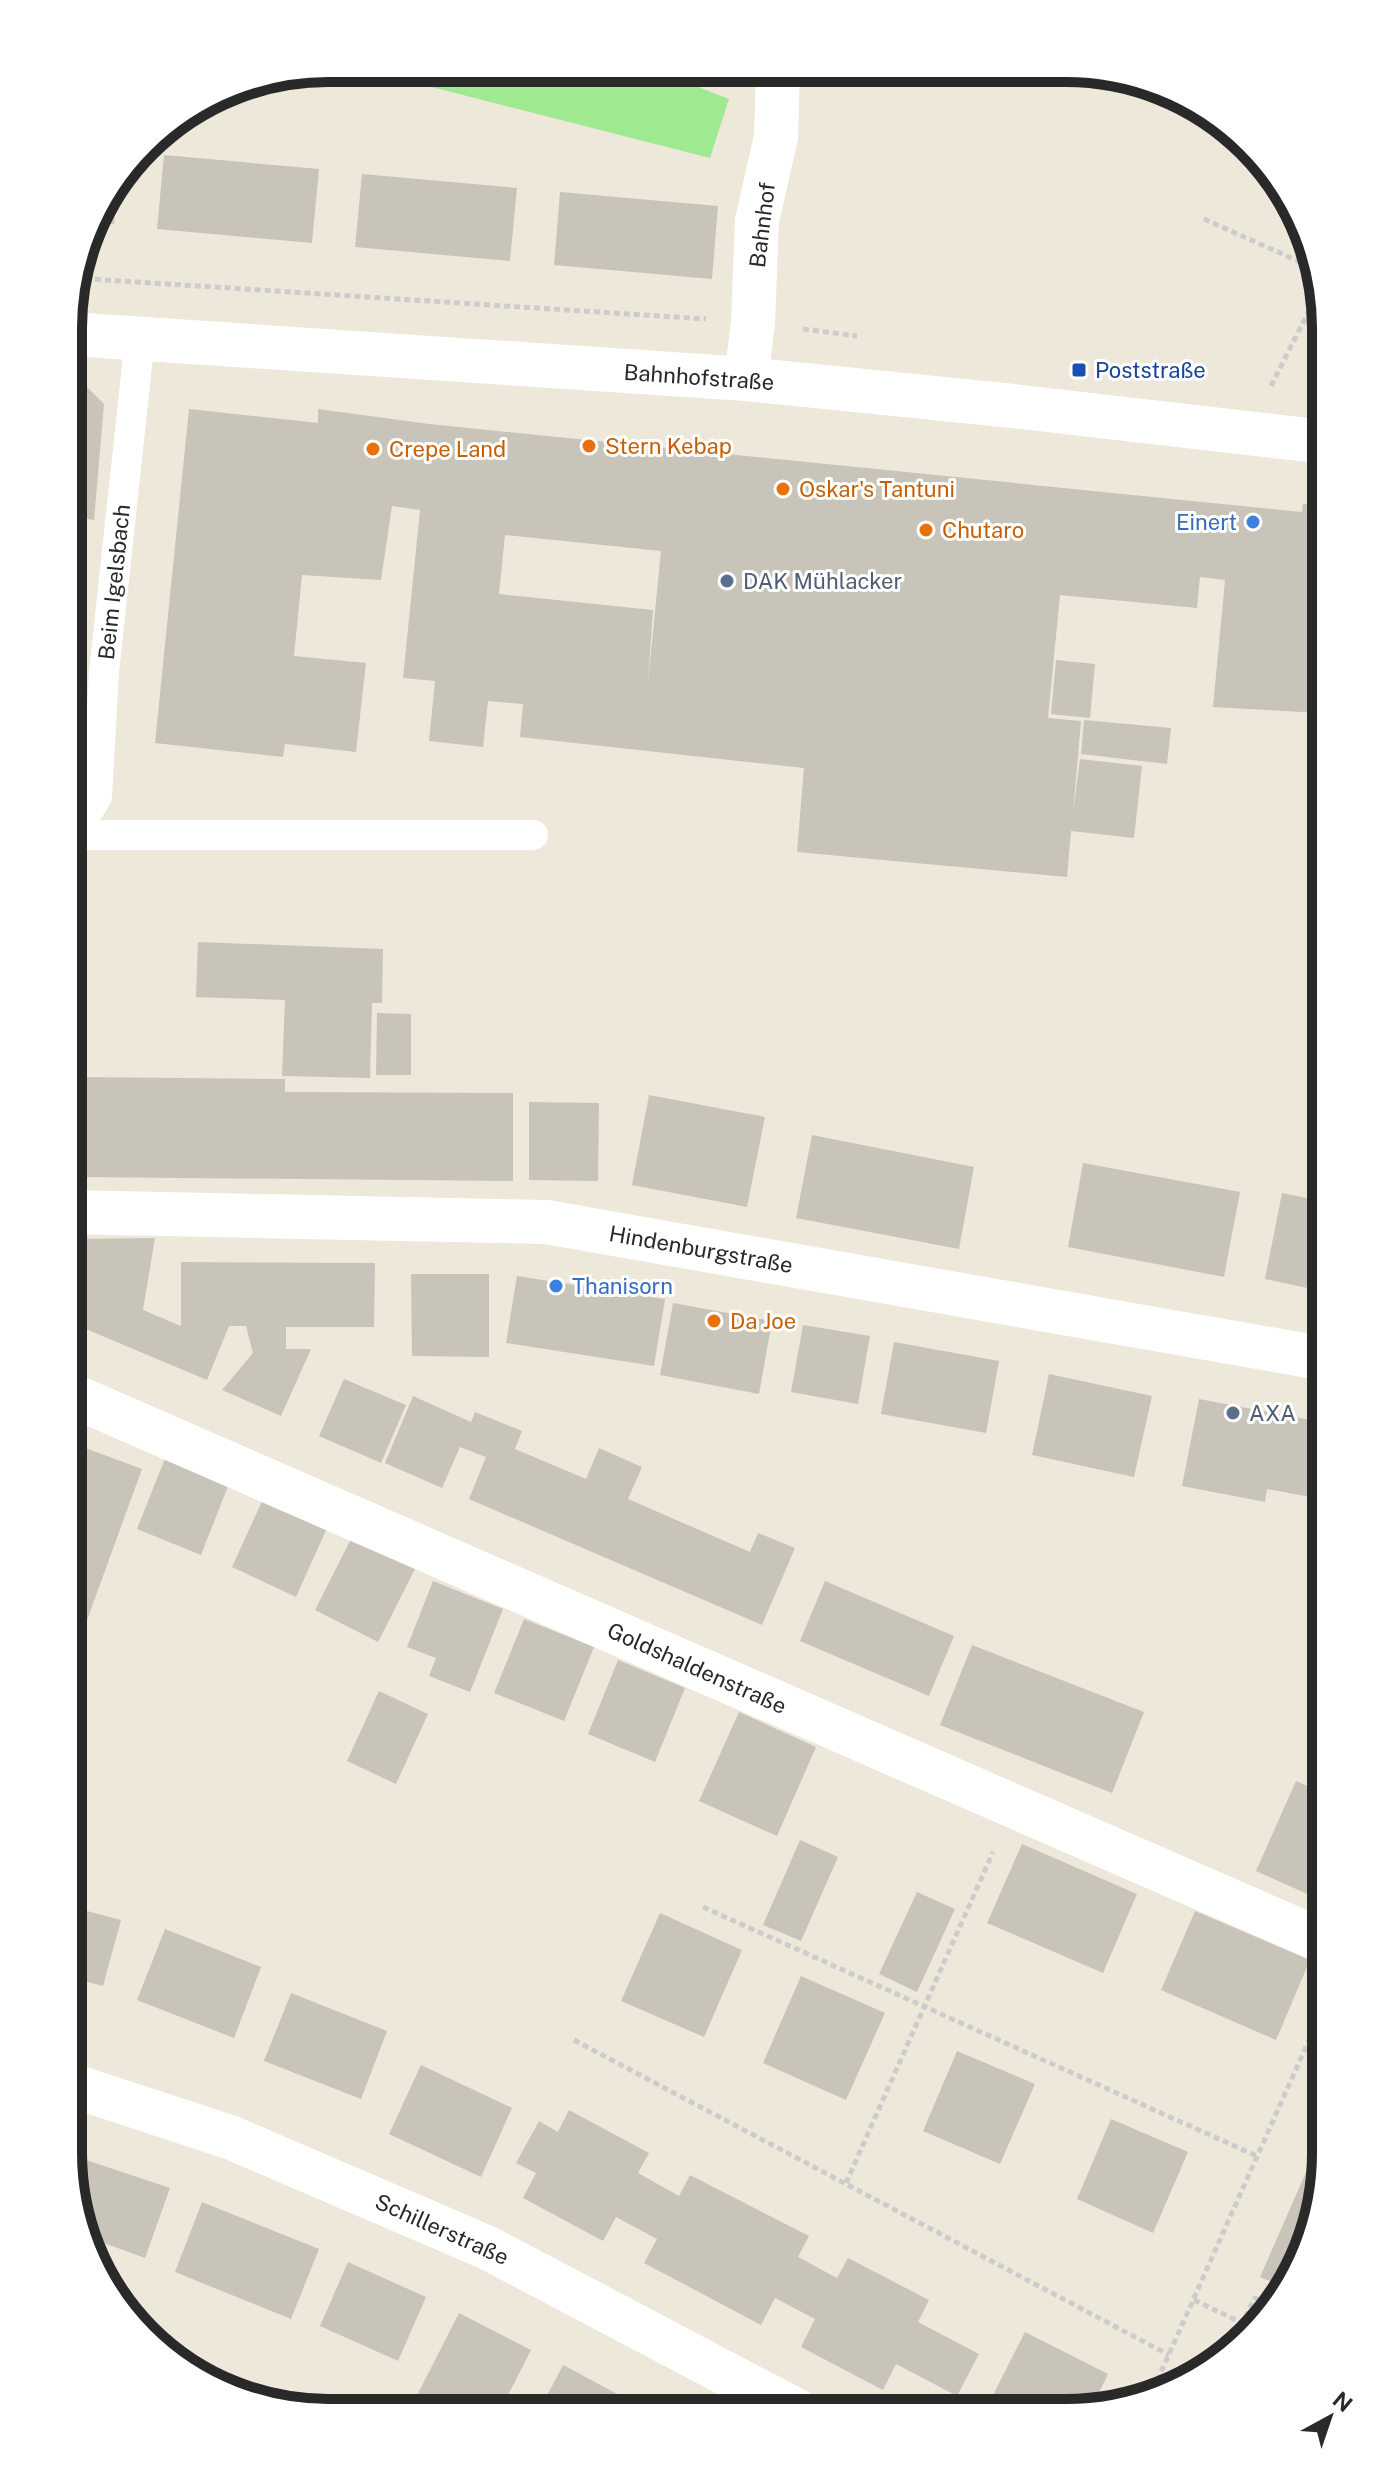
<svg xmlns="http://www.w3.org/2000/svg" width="1394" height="2481" font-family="'Public Sans',sans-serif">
<rect width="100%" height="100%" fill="#ede8d9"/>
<path fill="#9fe990" d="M 357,68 L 655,70 L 729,99 L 710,158 Z"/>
<g fill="#c8c4b9" fill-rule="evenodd">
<path d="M 164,155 L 319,169 L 312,243 L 157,229 Z"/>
<path d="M 362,174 L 517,188 L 510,261 L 355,247 Z"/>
<path d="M 118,183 L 114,224 L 92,222 L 95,213 Z"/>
<path d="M 560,192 L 718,206 L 712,279 L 554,265 Z"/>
<path d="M 70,384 L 85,385 L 104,404 L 94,520 L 70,516 Z"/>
<path d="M 189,409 L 318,423 L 318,409 L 429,424 L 1302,512 L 1303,504 L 1326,506 L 1326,668 L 1321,713 L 1213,707 L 1225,580 L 1200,577 L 1197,608 L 1060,595 L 1048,718 L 1081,721 L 1073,813 L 1080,759 L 1142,766 L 1134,838 L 1071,831 L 1067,877 L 797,852 L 804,768 L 520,737 L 523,704 L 488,701 L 483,747 L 429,741 L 435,681 L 403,678 L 420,510 L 392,506 L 381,580 L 302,575 L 294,656 L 366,663 L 356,752 L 285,744 L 283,757 L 155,743 ZM 505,535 L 661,551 L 648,682 L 653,610 L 499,594 Z"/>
<path d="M 1056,660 L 1095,664 L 1090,718 L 1051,714 Z"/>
<path d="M 1084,720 L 1171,728 L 1167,764 L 1081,754 Z"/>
<path d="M 198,942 L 383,949 L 382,1003 L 372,1003 L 370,1078 L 282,1076 L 285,1000 L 196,997 Z"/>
<path d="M 377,1013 L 411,1014 L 411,1075 L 376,1075 Z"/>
<path d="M 80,1077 L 285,1079 L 285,1092 L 513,1093 L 513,1181 L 79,1177 Z"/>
<path d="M 649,1095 L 765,1117 L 747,1207 L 632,1185 Z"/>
<path d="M 529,1102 L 599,1103 L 598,1181 L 529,1180 Z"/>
<path d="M 812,1135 L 974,1167 L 959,1249 L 796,1218 Z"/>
<path d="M 1083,1163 L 1240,1192 L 1224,1277 L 1068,1247 Z"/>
<path d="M 1282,1193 L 1326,1202 L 1326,1292 L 1265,1279 Z"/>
<path d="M 155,1238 L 143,1310 L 181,1326 L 181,1262 L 375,1263 L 374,1327 L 286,1327 L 286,1349 L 311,1349 L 281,1416 L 222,1390 L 253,1353 L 246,1326 L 229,1326 L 207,1380 L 69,1322 L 69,1239 Z"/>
<path d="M 411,1274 L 489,1274 L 489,1357 L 412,1356 Z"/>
<path d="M 517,1276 L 665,1299 L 654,1366 L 506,1343 Z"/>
<path d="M 673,1303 L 772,1321 L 759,1394 L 660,1375 Z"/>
<path d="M 803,1325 L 870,1336 L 858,1404 L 791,1392 Z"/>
<path d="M 894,1342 L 999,1361 L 986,1433 L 881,1414 Z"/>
<path d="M 1049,1374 L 1152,1396 L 1134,1477 L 1032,1455 Z"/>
<path d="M 344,1379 L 406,1405 L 381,1463 L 319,1436 Z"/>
<path d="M 413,1396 L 471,1422 L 475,1412 L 522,1431 L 515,1449 L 586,1479 L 599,1448 L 642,1467 L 628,1499 L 750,1552 L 758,1533 L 795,1548 L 762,1625 L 469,1499 L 486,1457 L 460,1447 L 442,1488 L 385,1463 Z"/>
<path d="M 1199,1399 L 1326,1423 L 1326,1500 L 1267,1489 L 1265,1502 L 1182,1486 Z"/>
<path d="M 69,1442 L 142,1469 L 78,1645 L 69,1641 Z"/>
<path d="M 166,1456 L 230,1481 L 201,1555 L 137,1529 Z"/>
<path d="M 263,1499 L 327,1528 L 296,1597 L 232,1567 Z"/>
<path d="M 352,1537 L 415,1569 L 378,1642 L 315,1610 Z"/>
<path d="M 433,1581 L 503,1609 L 470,1692 L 429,1676 L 436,1658 L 407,1647 Z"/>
<path d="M 825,1581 L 954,1636 L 929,1696 L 800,1641 Z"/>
<path d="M 524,1619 L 594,1647 L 564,1721 L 494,1693 Z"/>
<path d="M 972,1645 L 1144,1712 L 1112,1793 L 940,1725 Z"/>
<path d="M 618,1660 L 685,1688 L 655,1762 L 588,1734 Z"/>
<path d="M 379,1691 L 428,1714 L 396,1784 L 347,1761 Z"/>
<path d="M 739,1712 L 816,1747 L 777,1836 L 699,1801 Z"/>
<path d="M 1296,1781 L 1326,1794 L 1325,1902 L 1256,1871 Z"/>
<path d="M 800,1840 L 838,1857 L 801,1941 L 763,1925 Z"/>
<path d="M 1022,1844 L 1137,1894 L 1103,1973 L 987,1923 Z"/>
<path d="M 917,1892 L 955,1909 L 917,1992 L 879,1974 Z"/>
<path d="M 68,1906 L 121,1920 L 103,1986 L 68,1977 Z"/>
<path d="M 1195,1911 L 1310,1960 L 1276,2040 L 1161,1990 Z"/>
<path d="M 660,1913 L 742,1950 L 704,2037 L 621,2001 Z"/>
<path d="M 165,1929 L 261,1967 L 234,2038 L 137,2000 Z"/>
<path d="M 801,1976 L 885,2013 L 846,2100 L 763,2063 Z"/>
<path d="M 291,1993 L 387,2031 L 361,2099 L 264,2061 Z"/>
<path d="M 957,2051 L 1035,2084 L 1000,2164 L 923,2131 Z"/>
<path d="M 421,2065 L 512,2108 L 481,2177 L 389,2134 Z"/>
<path d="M 569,2110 L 649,2153 L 638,2173 L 679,2196 L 690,2175 L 809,2236 L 798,2257 L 837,2278 L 848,2258 L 929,2300 L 918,2322 L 979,2354 L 957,2396 L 896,2364 L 883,2390 L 801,2347 L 815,2319 L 775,2298 L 761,2325 L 644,2263 L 657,2239 L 616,2217 L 603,2241 L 523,2198 L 536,2173 L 516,2163 L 539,2121 L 558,2132 Z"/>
<path d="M 1111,2119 L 1188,2152 L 1153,2233 L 1077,2199 Z"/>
<path d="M 1325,2129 L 1325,2170 L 1306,2252 L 1286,2288 L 1260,2277 Z"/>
<path d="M 68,2154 L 170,2188 L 145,2258 L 82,2235 Z"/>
<path d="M 202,2202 L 319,2249 L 291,2319 L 175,2272 Z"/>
<path d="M 348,2262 L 426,2297 L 398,2361 L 320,2326 Z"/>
<path d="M 459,2313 L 531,2350 L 500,2411 L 409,2411 Z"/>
<path d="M 1258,2314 L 1270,2314 L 1247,2335 L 1246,2335 Z"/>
<path d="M 1025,2332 L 1108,2374 L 1091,2409 L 1066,2413 L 984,2413 Z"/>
<path d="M 563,2365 L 636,2404 L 632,2412 L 539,2411 Z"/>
</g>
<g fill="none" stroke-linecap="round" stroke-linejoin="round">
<g stroke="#ccc" stroke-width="5" stroke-dasharray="6 4" stroke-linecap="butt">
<path d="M 1204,219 L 1316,269"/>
<path d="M 75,278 L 706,319"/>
<path d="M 803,329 L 857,336"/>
<path d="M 1271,386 L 1320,289"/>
<path d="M 69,1012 L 77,1163"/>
<path d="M 703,1907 L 1259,2157"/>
<path d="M 574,2040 L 1169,2355"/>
<path d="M 846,2183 L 993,1852"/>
<path d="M 1194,2300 L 1242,2323 L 1255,2298 L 1274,2308"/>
<path d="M 1149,2399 L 1325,2004"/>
</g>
<g stroke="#fff" stroke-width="30">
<path d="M 73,835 L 533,835"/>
<path d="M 70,867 L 73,835 L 97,797 L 104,672 L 140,338"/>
</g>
<g stroke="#fff" stroke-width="44">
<path d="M 70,334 L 746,379 L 1013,406 L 1326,442"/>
<path d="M 746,379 L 753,322 L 757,221 L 776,137 L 778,71"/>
<path d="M 69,1212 L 546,1222 L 1326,1359"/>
<path d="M 69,1394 L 1325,1942"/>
<path d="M 68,2084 L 232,2138 L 488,2248 L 799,2412"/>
</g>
</g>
<rect fill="#1a4fb4" stroke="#fff" stroke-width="3" x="1071" y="362" width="16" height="16" rx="4"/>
<g fill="#e8710a" stroke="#fff" stroke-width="3">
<circle cx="589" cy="446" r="8"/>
<circle cx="373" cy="449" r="8"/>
<circle cx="783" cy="489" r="8"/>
<circle cx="926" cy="530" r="8"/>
<circle cx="714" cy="1321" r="8"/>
</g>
<g fill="#3f7fe0" stroke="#fff" stroke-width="3">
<circle cx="1253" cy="522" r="8"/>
<circle cx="556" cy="1286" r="8"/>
</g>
<g fill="#5c6f8a" stroke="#fff" stroke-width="3">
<circle cx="727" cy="581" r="8"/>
<circle cx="1233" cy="1413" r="8"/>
</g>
<g text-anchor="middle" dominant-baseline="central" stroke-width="6" stroke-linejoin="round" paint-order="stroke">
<g font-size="22" fill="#292929" stroke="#fff">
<text transform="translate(762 225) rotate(-83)">Bahnhof</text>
<text transform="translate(699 377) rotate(4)">Bahnhofstraße</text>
<text transform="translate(114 582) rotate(-84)">Beim Igelsbach</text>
<text transform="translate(701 1249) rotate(10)">Hindenburgstraße</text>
<text transform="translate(697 1668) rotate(24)">Goldshaldenstraße</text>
<text transform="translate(442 2229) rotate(24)">Schillerstraße</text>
</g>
<g font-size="22" fill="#164399" stroke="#fff" text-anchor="start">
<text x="1095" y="370">Poststraße</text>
</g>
<g font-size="22" fill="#c56008" stroke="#fff" text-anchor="start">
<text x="605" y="446">Stern Kebap</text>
<text x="389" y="449">Crepe Land</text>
<text x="799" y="489">Oskar's Tantuni</text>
<text x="942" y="530">Chutaro</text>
<text x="730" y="1321">Da Joe</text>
</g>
<g font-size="22" fill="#366cbe" stroke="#fff" text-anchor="end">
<text x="1237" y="522">Einert</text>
<text x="572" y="1286" text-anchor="start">Thanisorn</text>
</g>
<g font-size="22" fill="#4e5e75" stroke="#fff" text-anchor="start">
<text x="743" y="581">DAK Mühlacker</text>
<text x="1249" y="1413">AXA</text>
</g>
</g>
<path d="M0 0H1394V2481H0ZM328 82H1066A246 246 0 0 1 1312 328V2153A246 246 0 0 1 1066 2399H328A246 246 0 0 1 82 2153V328A246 246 0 0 1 328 82Z" fill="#fff" fill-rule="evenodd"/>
<path fill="none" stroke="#292929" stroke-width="10" d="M328 82H1066A246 246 0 0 1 1312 328V2153A246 246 0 0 1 1066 2399H328A246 246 0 0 1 82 2153V328A246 246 0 0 1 328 82Z"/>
<g transform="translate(1330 2417) rotate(40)" stroke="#ffffff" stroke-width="6" paint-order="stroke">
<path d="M0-6L14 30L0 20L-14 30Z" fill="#292929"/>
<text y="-12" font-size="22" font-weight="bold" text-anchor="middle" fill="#292929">N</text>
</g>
</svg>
